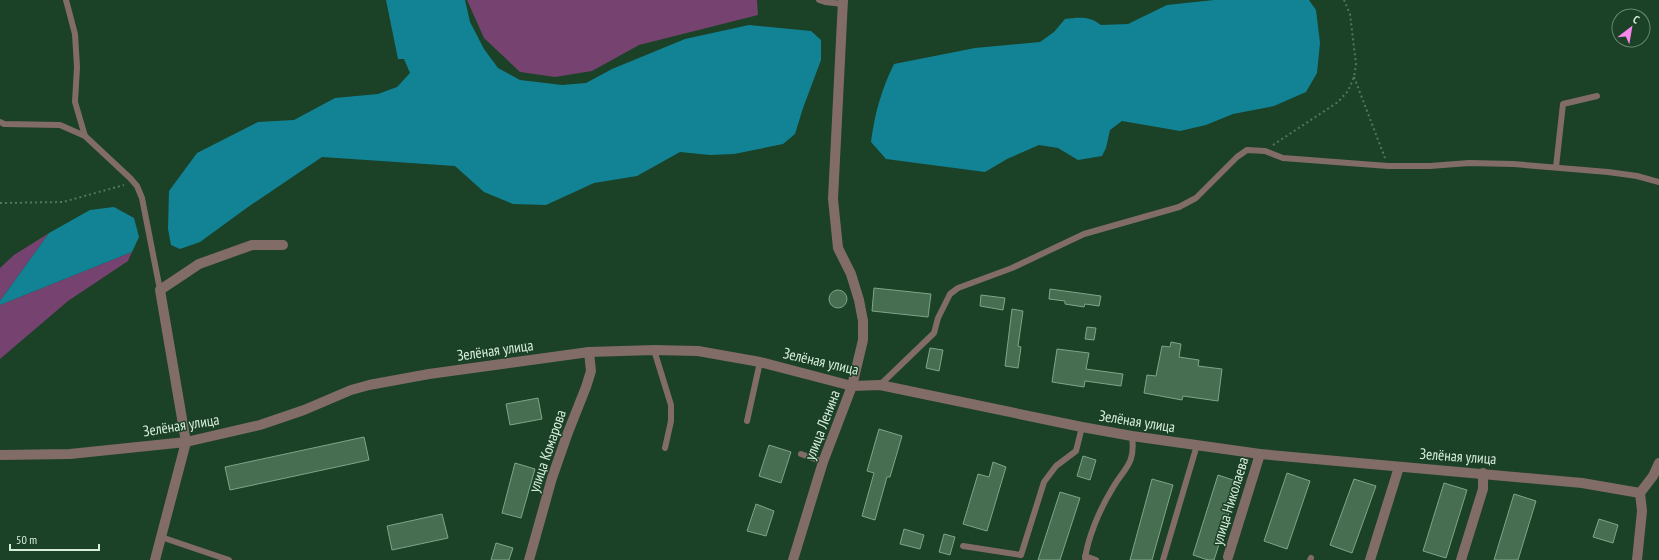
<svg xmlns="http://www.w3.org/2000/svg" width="1659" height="560" font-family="'PT Sans Narrow',sans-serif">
<rect width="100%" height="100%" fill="#1b4127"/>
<g fill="#76426f">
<path d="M 467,0 L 757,0 L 758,15 L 639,45 L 592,71 L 555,77 L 520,72 L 484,38 Z"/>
<path d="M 49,233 L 0,301 L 0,268 L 14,255 Z"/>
<path d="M 132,252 L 128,261 L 68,301 L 0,359 L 0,305 Z"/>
</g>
<g fill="#128395">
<path d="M 386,0 L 465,0 L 470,22 L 484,49 L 498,68 L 520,80 L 562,85 L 586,83 L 612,69 L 685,39 L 749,25 L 811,31 L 821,40 L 821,60 L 803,108 L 795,134 L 783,144 L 734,154 L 710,155 L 680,152 L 637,176 L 594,183 L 546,205 L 513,204 L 484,192 L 455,166 L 322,157 L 248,207 L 200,242 L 180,249 L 171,245 L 168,229 L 169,191 L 197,153 L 258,122 L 294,120 L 335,98 L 378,94 L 397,87 L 410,73 L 404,59 L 398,59 Z"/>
<path d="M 1214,0 L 1309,0 L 1316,10 L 1320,43 L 1317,73 L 1306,92 L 1274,106 L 1233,114 L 1206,125 L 1180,131 L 1122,121 L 1110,130 L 1106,148 L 1102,156 L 1078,160 L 1058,148 L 1039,145 L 1007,159 L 985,172 L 886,159 L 871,142 C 875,112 881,91 894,64 L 975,48 L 1040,42 L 1054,32 L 1065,19 C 1079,17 1090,16 1101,25 L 1128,24 L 1167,5 Z"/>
<path d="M 114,207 L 134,218 L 139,237 L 132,252 L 0,305 L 0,301 L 49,233 L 90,210 Z"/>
</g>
<g fill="#476e51" stroke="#7da687">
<path d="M 874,288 L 931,294 L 928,317 L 872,311 Z"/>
<path d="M 1050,289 L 1101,296 L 1099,306 L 1085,304 L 1084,307 L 1065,304 L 1065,301 L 1049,299 Z"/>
<circle cx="838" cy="299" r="9"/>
<path d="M 981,295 L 1005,298 L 1003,310 L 980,306 Z"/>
<path d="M 1012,309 L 1023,311 L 1018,346 L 1021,347 L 1018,368 L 1005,366 Z"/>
<path d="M 1087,327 L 1096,328 L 1094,340 L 1085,339 Z"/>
<path d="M 1171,342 L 1181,344 L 1179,357 L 1199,360 L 1198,366 L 1222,369 L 1218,401 L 1183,396 L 1182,400 L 1144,393 L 1147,375 L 1156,376 L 1162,346 L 1170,347 Z"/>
<path d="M 930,348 L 943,350 L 939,371 L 926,368 Z"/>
<path d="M 1057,349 L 1089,353 L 1086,369 L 1123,374 L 1121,386 L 1085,381 L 1084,387 L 1052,382 Z"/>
<path d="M 538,398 L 542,419 L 510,425 L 506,404 Z"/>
<path d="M 879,429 L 902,436 L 890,477 L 887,477 L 875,520 L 862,516 L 874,473 L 867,471 Z"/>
<path d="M 364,437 L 369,460 L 230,490 L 225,467 Z"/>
<path d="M 769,445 L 791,452 L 781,483 L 759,476 Z"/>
<path d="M 1083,456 L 1096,460 L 1090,480 L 1077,476 Z"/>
<path d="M 993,462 L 1006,467 L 987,531 L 963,524 L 978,474 L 989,477 Z"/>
<path d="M 515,463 L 535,469 L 521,518 L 502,513 Z"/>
<path d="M 1287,473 L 1310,481 L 1287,549 L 1264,541 Z"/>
<path d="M 1218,475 L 1239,482 L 1214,560 L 1208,560 L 1193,555 Z"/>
<path d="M 1152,479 L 1173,485 L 1152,560 L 1130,560 Z"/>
<path d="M 1354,479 L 1376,486 L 1352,553 L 1330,545 Z"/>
<path d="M 1444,483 L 1467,490 L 1446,558 L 1423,551 Z"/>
<path d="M 1060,492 L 1080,498 L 1060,560 L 1038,560 Z"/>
<path d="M 1514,494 L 1536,501 L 1518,560 L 1494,560 Z"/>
<path d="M 756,504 L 774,511 L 766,536 L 747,531 Z"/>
<path d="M 442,514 L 448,538 L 392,550 L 387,526 Z"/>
<path d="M 1599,519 L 1618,525 L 1613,543 L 1593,537 Z"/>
<path d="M 904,529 L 924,535 L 920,549 L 900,544 Z"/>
<path d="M 944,534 L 955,537 L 950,555 L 939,552 Z"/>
<path d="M 496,543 L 513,548 L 509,560 L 491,560 Z"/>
</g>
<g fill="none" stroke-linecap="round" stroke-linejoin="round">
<g stroke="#55765e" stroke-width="2" stroke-dasharray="2 3" stroke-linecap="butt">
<path d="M 1354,77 L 1385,158"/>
<path d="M 1273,145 L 1338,102 L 1348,91 L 1354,77 L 1356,64 L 1350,14 L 1344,0"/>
<path d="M 0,203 L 63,202 L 124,185"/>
</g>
<g stroke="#826c67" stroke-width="6">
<path d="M 66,0 L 75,34 L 77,67 L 75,102 L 85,136"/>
<path d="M 819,0 L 825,2 L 843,4"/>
<path d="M 0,122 L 4,124 L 60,125 L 85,136 L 130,178 L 137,186 L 142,198 L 160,290"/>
<path d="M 1556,167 L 1563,104 L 1597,96"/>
<path d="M 654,350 L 671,405 L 671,421 L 665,448"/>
<path d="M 880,385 L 934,333 L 938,318 L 950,294 L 958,288 L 1012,268 L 1084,234 L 1179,207 L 1196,198 L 1237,157 L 1247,150 L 1265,151 L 1283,158 L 1388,166 L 1430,166 L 1469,163 L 1513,164 L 1608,172 L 1637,176 L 1659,182"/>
<path d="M 747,421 L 760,362"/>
<path d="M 801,454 L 823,462"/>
<path d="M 161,537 L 229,560"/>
<path d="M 963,546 L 1021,555 L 1044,482 L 1056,466 L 1076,451 L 1082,427"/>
<path d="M 1085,556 L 1096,560"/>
<path d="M 1085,560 C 1087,539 1100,509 1111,491 C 1123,468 1136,466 1132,436"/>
<path d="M 1163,560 L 1197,445"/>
<path d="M 1310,560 L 1311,558"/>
</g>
<g stroke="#826c67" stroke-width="10">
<path d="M 0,455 L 70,454 L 186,442 L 260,425 L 304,410 L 351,390 L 369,385 L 429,374 L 589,352 L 654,350 L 698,351 L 760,362 L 852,386 L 880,385 L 1082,427 L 1132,436 L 1260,454 L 1582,483 L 1640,493"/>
<path d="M 1228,557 L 1260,454"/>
<path d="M 155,560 L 186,442 L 160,290 L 199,264 L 252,245 L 283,245"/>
<path d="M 529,560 L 552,478 L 567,435 L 586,387 L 591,371 L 589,352"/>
<path d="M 793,560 L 823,462 L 852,386 L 863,340 L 863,321 L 859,300 L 851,274 L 838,248 L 833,199 L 843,0"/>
<path d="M 1370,560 L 1399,467"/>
<path d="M 1461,560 L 1483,489 L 1483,473"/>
<path d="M 1637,560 L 1642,511 L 1640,493 L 1653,476 L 1659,463"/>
</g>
</g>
<g text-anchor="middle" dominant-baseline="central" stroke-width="3" stroke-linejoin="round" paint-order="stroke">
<g font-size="15" fill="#d8eedd" stroke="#1b4127">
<text transform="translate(495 350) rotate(-8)">Зелёная улица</text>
<text transform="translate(821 361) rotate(13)">Зелёная улица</text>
<text transform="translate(1137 421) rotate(9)">Зелёная улица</text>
<text transform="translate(181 425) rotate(-9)">Зелёная улица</text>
<text transform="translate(822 425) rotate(-69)">улица Ленина</text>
<text transform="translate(547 451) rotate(-71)">улица Комарова</text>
<text transform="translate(1458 456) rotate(4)">Зелёная улица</text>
<text transform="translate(1230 501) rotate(-73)">улица Николаева</text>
</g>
</g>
<g transform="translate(1631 28) rotate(31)"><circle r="19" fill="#1b4127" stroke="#678670"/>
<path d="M0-3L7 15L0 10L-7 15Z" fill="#f888ea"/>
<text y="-6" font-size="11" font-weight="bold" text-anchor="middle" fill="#d8eedd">С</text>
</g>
<path d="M10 544v6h89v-6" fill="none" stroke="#d8eedd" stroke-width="2"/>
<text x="16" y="544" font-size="12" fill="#d8eedd" stroke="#1b4127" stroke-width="3" paint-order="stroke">50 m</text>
</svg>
